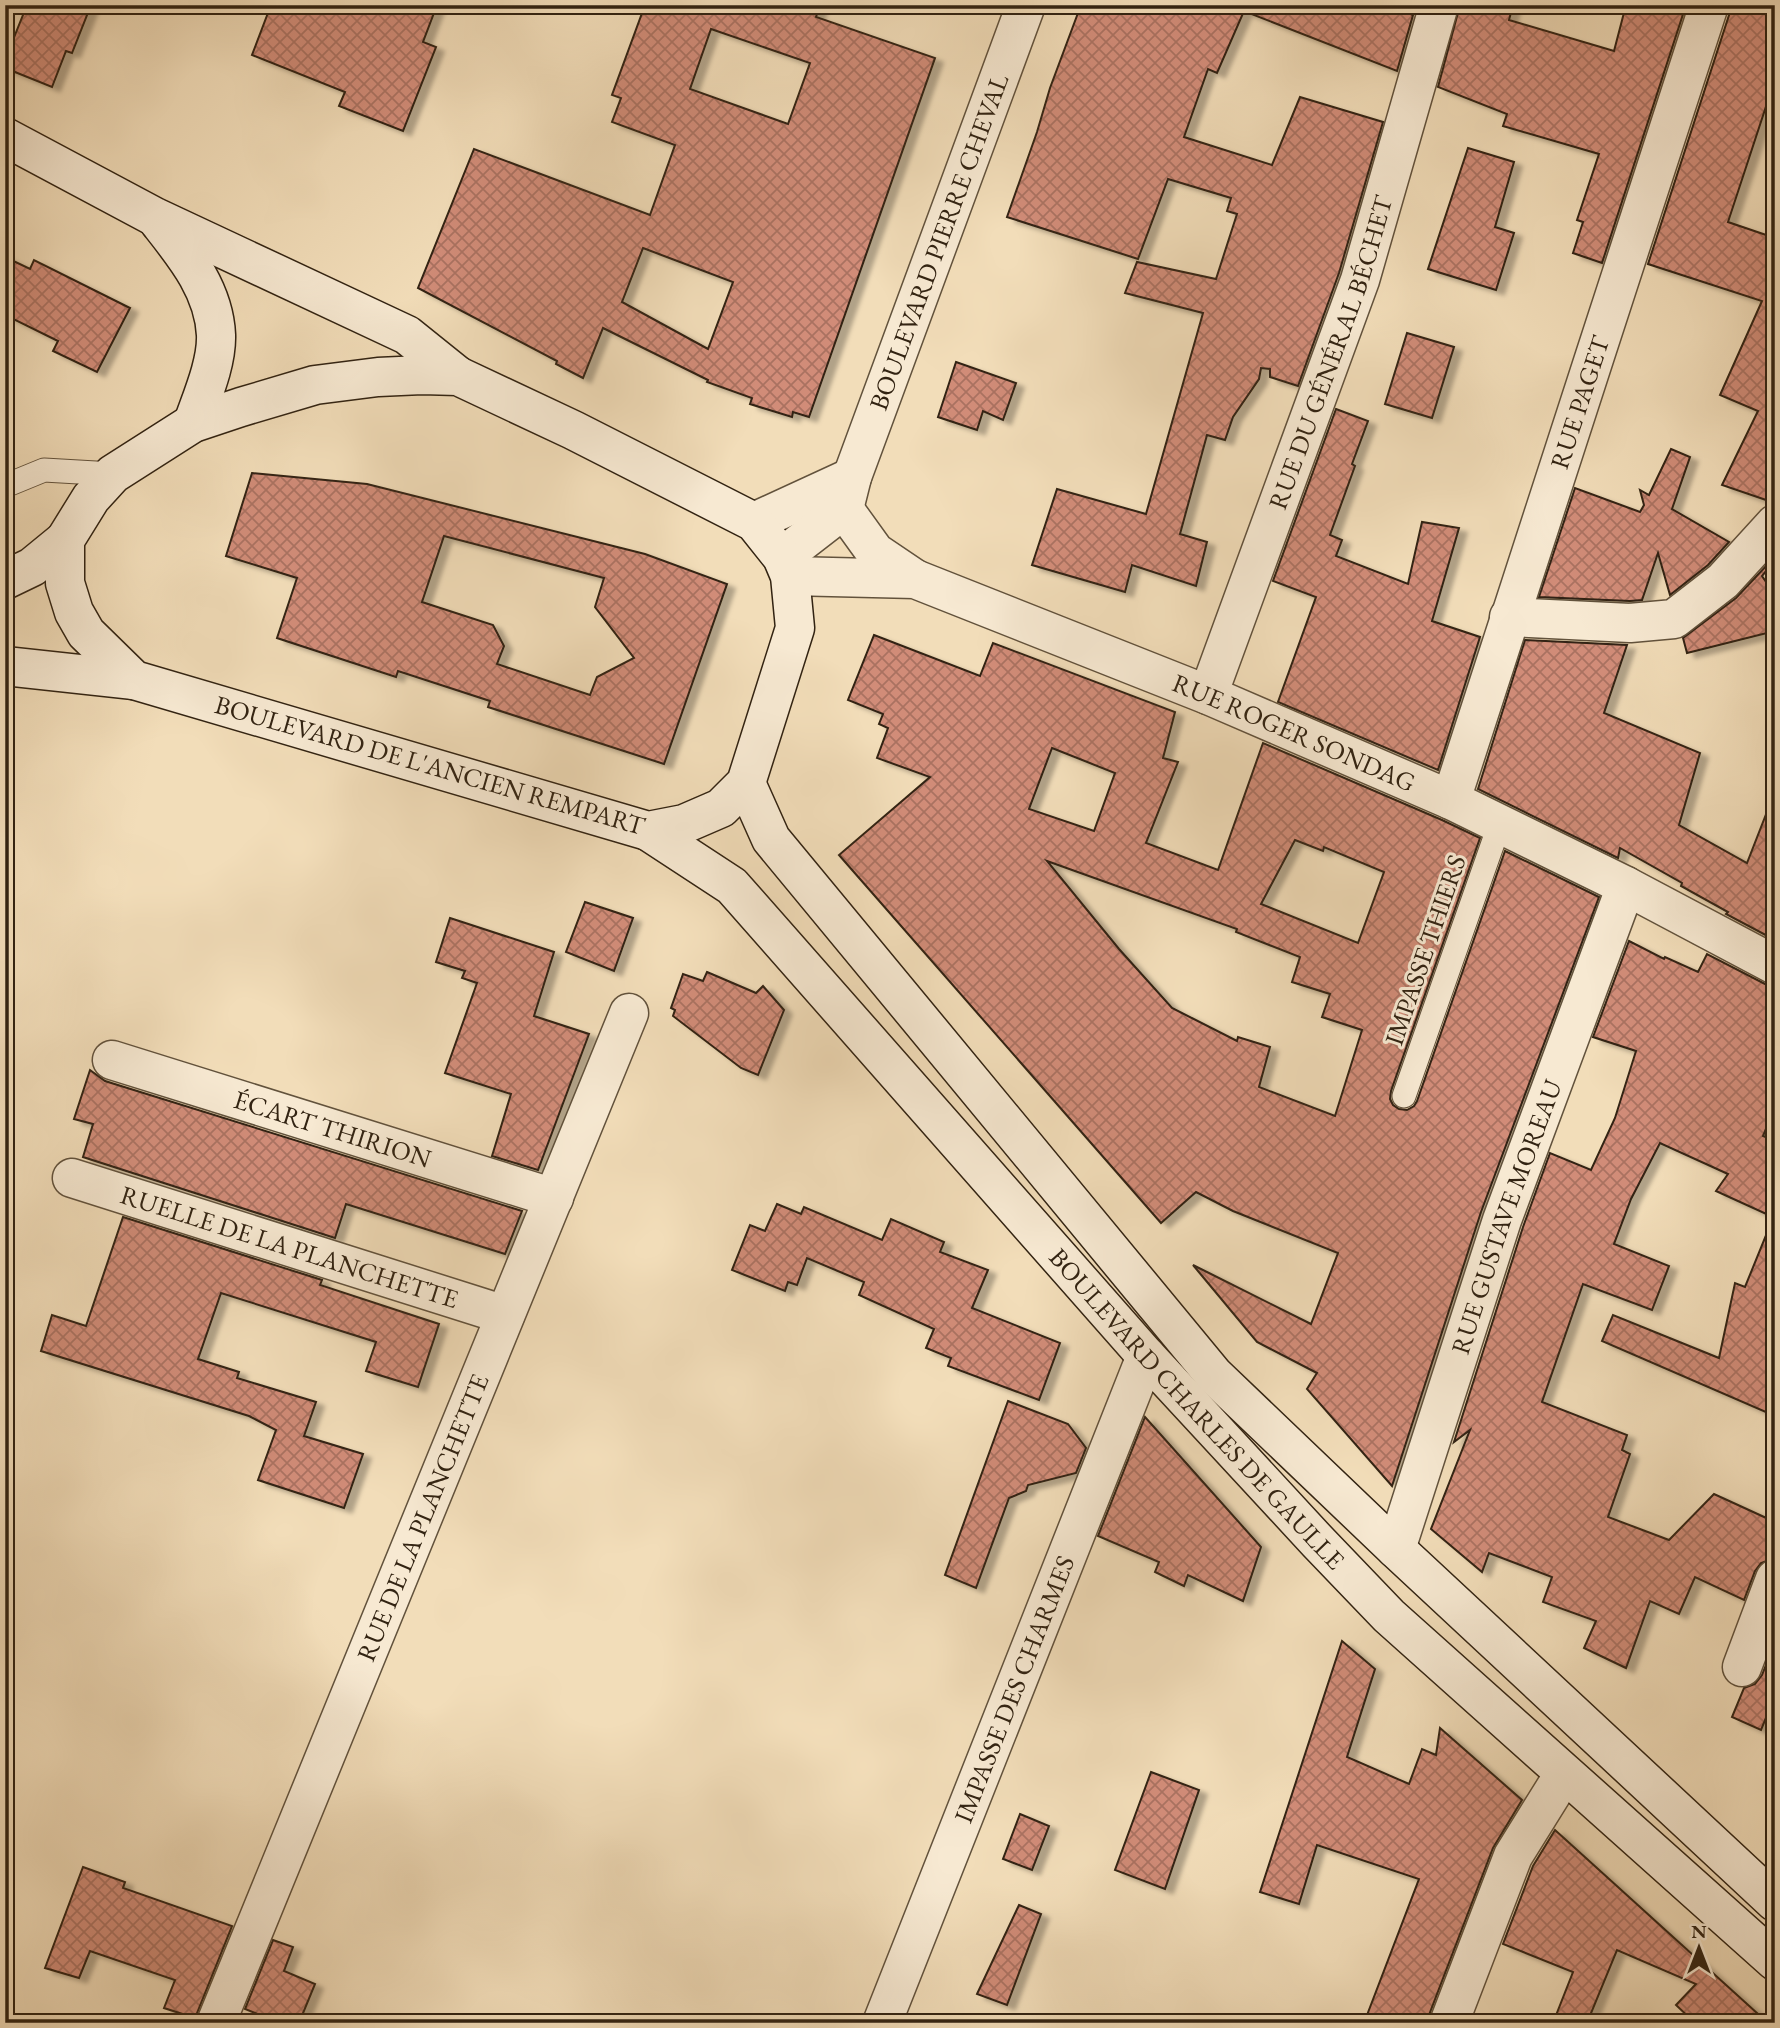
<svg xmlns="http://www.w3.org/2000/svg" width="1780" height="2028" font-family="'EB Garamond',serif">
<defs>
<pattern id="building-cross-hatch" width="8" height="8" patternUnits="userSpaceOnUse" patternTransform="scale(1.75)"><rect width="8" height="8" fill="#d18c78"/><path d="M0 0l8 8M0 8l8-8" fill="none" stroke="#aa7261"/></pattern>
<filter id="shadow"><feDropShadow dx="8" dy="4.5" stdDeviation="2" flood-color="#0004"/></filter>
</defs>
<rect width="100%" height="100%" fill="#f2ddb9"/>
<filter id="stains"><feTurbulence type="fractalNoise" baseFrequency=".00286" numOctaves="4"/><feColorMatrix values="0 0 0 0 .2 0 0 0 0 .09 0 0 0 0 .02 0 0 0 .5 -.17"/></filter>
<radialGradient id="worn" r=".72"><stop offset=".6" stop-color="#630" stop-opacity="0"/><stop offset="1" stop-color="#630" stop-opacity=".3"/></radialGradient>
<g fill="url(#building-cross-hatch)" stroke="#322312" stroke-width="2" fill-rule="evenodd" filter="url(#shadow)">
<path d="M 27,5 L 91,5 L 72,53 L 66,51 L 52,87 L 5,68 L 5,60 Z"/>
<path d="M 271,5 L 437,5 L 423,42 L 436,47 L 403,131 L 339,106 L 345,92 L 252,55 Z"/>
<path d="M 645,5 L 820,5 L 816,17 L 935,58 L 809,417 L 793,412 L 792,417 L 750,404 L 752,398 L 707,382 L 708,380 L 603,328 L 583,378 L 556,364 L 557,361 L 418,288 L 474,149 L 650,215 L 675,145 L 612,122 L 621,98 L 612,95 ZM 711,29 L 810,63 L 788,124 L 690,89 ZM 643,248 L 733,282 L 708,349 L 622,302 Z"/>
<path d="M 1081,5 L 1387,5 L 1413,15 L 1397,71 L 1244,11 L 1217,73 L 1208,69 L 1184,137 L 1272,165 L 1300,97 L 1383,122 L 1339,273 L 1298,386 L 1270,377 L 1270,369 L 1261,368 L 1259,379 L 1233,417 L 1225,440 L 1207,435 L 1180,534 L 1207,542 L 1196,586 L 1132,565 L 1125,592 L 1032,565 L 1057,489 L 1146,514 L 1203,313 L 1125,293 L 1137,262 L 1216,279 L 1237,214 L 1227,211 L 1231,198 L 1168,179 L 1138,259 L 1007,217 L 1037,132 L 1050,88 Z"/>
<path d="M 1460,5 L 1513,5 L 1509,20 L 1614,51 L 1626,5 L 1686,5 L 1602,263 L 1573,253 L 1583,222 L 1577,220 L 1599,154 L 1503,126 L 1507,114 L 1438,87 Z"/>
<path d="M 1730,5 L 1775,5 L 1775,79 L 1728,222 L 1775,238 L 1775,503 L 1722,485 L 1758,411 L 1720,395 L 1762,301 L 1648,264 L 1730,12 Z"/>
<path d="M 1468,148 L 1514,162 L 1495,227 L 1514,233 L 1496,290 L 1428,269 Z"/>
<path d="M 5,257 L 30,269 L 34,260 L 130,308 L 97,372 L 53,351 L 58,341 L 5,315 Z"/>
<path d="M 1407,333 L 1454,347 L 1432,418 L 1385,404 Z"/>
<path d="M 956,362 L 1016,383 L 1003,420 L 983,411 L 977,430 L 938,417 Z"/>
<path d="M 1336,409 L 1368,421 L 1352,464 L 1355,466 L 1330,535 L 1342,540 L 1336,556 L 1408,584 L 1422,522 L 1459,528 L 1432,621 L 1480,637 L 1438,770 L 1278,702 L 1316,597 L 1273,581 Z"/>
<path d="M 1671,449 L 1690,457 L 1672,509 L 1729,542 L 1708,565 L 1670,595 L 1658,553 L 1642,600 L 1630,601 L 1539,597 L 1575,488 L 1640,512 L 1644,505 L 1640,490 L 1649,495 Z"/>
<path d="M 252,473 L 367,484 L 645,554 L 727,584 L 664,764 L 488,707 L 490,701 L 398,671 L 396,677 L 277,638 L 297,578 L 226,556 ZM 444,536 L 604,578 L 595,607 L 634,658 L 597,677 L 590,695 L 497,664 L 504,646 L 493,625 L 422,602 Z"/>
<path d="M 1768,564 L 1771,565 L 1762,576 L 1775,595 L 1775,631 L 1687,653 L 1683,638 L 1736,598 Z"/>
<path d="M 874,635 L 980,676 L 993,643 L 1175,712 L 1163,758 L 1178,762 L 1146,843 L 1218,870 L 1263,743 L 1442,820 L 1480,838 L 1391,1091 L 1390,1099 L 1393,1105 L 1399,1109 L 1407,1110 L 1414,1106 L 1417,1101 L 1505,851 L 1599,897 L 1481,1212 L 1392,1486 L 1307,1389 L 1317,1373 L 1257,1342 L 1193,1265 L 1311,1324 L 1338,1253 L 1233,1211 L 1196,1192 L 1161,1223 L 839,855 L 930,777 L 877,758 L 888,728 L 879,724 L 883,714 L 848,700 ZM 1052,748 L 1115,773 L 1094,831 L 1029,809 ZM 1295,840 L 1323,851 L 1324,847 L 1384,872 L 1358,943 L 1261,904 ZM 1047,861 L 1237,929 L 1236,932 L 1300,957 L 1292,982 L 1330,994 L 1322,1017 L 1362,1030 L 1335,1116 L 1259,1087 L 1270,1047 L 1238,1037 L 1237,1041 L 1172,1008 L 1119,949 Z"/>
<path d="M 1525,640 L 1627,645 L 1604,713 L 1700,753 L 1679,825 L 1747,863 L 1772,799 L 1775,800 L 1775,940 L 1726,914 L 1728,912 L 1681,886 L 1682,883 L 1620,848 L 1618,858 L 1478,789 Z"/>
<path d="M 585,902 L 633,918 L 614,971 L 566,952 Z"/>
<path d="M 450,918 L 554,952 L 534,1016 L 589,1034 L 538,1170 L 492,1156 L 511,1094 L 445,1073 L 477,983 L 462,978 L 465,971 L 436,962 Z"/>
<path d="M 1629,941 L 1664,959 L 1665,957 L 1698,972 L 1707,954 L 1765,984 L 1775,987 L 1775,1107 L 1763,1136 L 1775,1141 L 1775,1218 L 1716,1191 L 1728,1174 L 1660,1143 L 1631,1199 L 1614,1244 L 1669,1266 L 1652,1310 L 1583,1284 L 1542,1402 L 1627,1435 L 1622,1450 L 1630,1454 L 1608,1517 L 1669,1540 L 1714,1494 L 1775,1522 L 1775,1558 L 1761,1563 L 1755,1571 L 1744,1600 L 1695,1577 L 1679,1614 L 1650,1601 L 1626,1668 L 1584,1648 L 1596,1621 L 1543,1602 L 1552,1577 L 1489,1553 L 1482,1572 L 1431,1529 L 1470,1430 L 1454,1442 L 1523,1227 L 1550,1153 L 1591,1170 L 1615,1118 L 1636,1051 L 1593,1037 Z"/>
<path d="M 707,972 L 756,993 L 763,986 L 784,1010 L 758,1075 L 741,1068 L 673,1016 L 675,1010 L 671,1008 L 683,974 L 703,981 Z"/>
<path d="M 90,1070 L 105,1081 L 522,1211 L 505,1254 L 346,1204 L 335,1238 L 83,1157 L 93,1124 L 74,1119 Z"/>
<path d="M 777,1204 L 801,1214 L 804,1207 L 882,1240 L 891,1219 L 944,1242 L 940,1252 L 988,1270 L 972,1308 L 1060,1343 L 1039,1400 L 948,1366 L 951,1358 L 926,1348 L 934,1329 L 859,1295 L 864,1282 L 807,1258 L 797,1285 L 788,1282 L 785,1291 L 732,1270 L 750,1225 L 765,1231 Z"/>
<path d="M 123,1217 L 322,1280 L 320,1285 L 439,1324 L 418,1387 L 366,1371 L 376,1342 L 221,1293 L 198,1359 L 239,1372 L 237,1378 L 316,1402 L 304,1436 L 363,1454 L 344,1508 L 258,1480 L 276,1430 L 249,1416 L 41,1351 L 52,1315 L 86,1326 Z"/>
<path d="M 1773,1218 L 1775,1218 L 1775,1416 L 1602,1341 L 1613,1315 L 1719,1358 L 1735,1283 L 1745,1287 Z"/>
<path d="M 1008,1401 L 1068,1424 L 1086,1448 L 1076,1473 L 1028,1485 L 1026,1491 L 1009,1498 L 976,1588 L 945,1575 Z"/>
<path d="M 1145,1417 L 1261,1547 L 1243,1601 L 1188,1575 L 1184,1586 L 1155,1572 L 1159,1562 L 1098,1536 Z"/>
<path d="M 1342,1641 L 1375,1669 L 1347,1757 L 1409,1784 L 1422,1749 L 1436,1755 L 1440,1728 L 1522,1800 L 1493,1848 L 1429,2015 L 1428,2023 L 1364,2023 L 1419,1879 L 1317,1845 L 1299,1904 L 1260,1892 Z"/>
<path d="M 1775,1642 L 1775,1696 L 1761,1730 L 1732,1717 L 1744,1688 L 1755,1684 L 1762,1675 Z"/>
<path d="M 1151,1772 L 1199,1790 L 1165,1889 L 1115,1870 Z"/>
<path d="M 1020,1814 L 1049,1826 L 1032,1870 L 1003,1859 Z"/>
<path d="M 1555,1830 L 1608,1878 L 1768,2023 L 1695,2023 L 1676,2005 L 1696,1984 L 1617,1950 L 1587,2023 L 1553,2023 L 1573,1972 L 1503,1944 L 1533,1866 Z"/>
<path d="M 83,1867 L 125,1882 L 123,1888 L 232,1926 L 195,2018 L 164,2008 L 175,1980 L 90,1951 L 79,1978 L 45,1968 Z"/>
<path d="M 1019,1905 L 1041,1914 L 1007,2005 L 977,1994 Z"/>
<path d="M 273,1940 L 293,1947 L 284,1971 L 315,1984 L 299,2023 L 280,2023 L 245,2009 Z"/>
</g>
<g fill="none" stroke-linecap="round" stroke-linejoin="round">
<defs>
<g id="lane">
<path d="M 5,486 L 44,470 L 113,474"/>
<path d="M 1404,1096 L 1500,823"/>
</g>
<g id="street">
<path d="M 844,509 L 875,552 L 915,579"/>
<path d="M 754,522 L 852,477"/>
<path id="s1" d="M 782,557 L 844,509 L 852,477 L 1026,5"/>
<path id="s2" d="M 790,576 L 915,579 L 1208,695 L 1451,800 L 1626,886 L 1775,965"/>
<path d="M 1509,617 L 1630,623 L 1674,619 L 1723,581 L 1775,524"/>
<path id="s3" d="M 1208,695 L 1360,280 L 1439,5"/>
<path id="s4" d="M 1451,800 C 1535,535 1624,270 1709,5"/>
<path id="s5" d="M 112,1060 L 554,1198"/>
<path id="s6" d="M 72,1178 L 505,1315"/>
<path id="s7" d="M 1396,1549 L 1502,1220 L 1626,886"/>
<path d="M 1742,1667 L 1775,1579"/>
<path id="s8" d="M 216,2023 L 629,1013"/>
<path id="s9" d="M 882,2023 L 1146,1356"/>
<path d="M 1449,2023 L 1513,1856 L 1564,1774"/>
</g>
<g id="secondary">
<path d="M 5,137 L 155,217 L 407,335 L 458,376"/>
<path d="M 159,222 C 185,255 214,290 216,335 C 217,363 202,397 193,423"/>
<path d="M 422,375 L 458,376 L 573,430 L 754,522 L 782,557 L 790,576 L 795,628 L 746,783 L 721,808 L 684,824 L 648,831 L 134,680 L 86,633 L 74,612 L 65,583 L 65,540 L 91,498 L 113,474 L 193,423 L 241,407 L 315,385 L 378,377 Z"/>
<path d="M 5,580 L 32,567 L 65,540"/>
<path d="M 5,666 L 134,680"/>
<path d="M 746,783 L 771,839 L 1214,1375 L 1396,1549 L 1775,1902"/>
<path id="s10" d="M 648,831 L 732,886 L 1146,1356 L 1318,1542 L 1389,1616 L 1775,1961"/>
</g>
</defs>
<use href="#lane" stroke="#62523c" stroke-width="25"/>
<use href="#street" stroke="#62523c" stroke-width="41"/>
<use href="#secondary" stroke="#322312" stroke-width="41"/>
<use href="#lane" stroke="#f7e9d2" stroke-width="23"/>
<use href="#street" stroke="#f7e9d2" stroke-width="38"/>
<use href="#secondary" stroke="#f7e9d2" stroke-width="38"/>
</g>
<g text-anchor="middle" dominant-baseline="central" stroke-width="6" stroke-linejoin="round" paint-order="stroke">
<g font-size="26" fill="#322312" stroke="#f7e9d2">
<text stroke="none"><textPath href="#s1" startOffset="362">BOULEVARD PIERRE CHEVAL</textPath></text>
<text stroke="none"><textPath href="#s3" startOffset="364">RUE DU GÉNÉRAL BÉCHET</textPath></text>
<text stroke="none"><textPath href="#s4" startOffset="418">RUE PAGET</textPath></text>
<text stroke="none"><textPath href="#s2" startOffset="534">RUE ROGER SONDAG</textPath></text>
<text transform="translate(430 765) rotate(16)">BOULEVARD DE L'ANCIEN REMPART</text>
<text transform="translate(1425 950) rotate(-71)">IMPASSE THIERS</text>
<text stroke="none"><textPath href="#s5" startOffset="231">ÉCART THIRION</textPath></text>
<text stroke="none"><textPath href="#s7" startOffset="350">RUE GUSTAVE MOREAU</textPath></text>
<text stroke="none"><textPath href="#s6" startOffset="228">RUELLE DE LA PLANCHETTE</textPath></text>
<text stroke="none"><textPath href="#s10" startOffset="800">BOULEVARD CHARLES DE GAULLE</textPath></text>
<text stroke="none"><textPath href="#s8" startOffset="546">RUE DE LA PLANCHETTE</textPath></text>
<text stroke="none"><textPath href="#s9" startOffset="359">IMPASSE DES CHARMES</textPath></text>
</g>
</g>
<rect width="1780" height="2028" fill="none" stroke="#f2ddb9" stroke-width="28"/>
<rect x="7" y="7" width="1766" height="2014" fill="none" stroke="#322312" stroke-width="3.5"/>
<rect x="14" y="14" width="1752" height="2000" fill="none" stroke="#322312" stroke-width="2"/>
<g transform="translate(1699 1948)" stroke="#f7e9d2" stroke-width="5" paint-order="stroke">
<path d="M0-5L12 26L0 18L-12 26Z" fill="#322312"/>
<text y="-10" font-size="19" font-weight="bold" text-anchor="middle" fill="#322312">N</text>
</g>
<rect width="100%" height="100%" filter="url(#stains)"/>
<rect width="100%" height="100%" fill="url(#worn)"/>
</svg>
